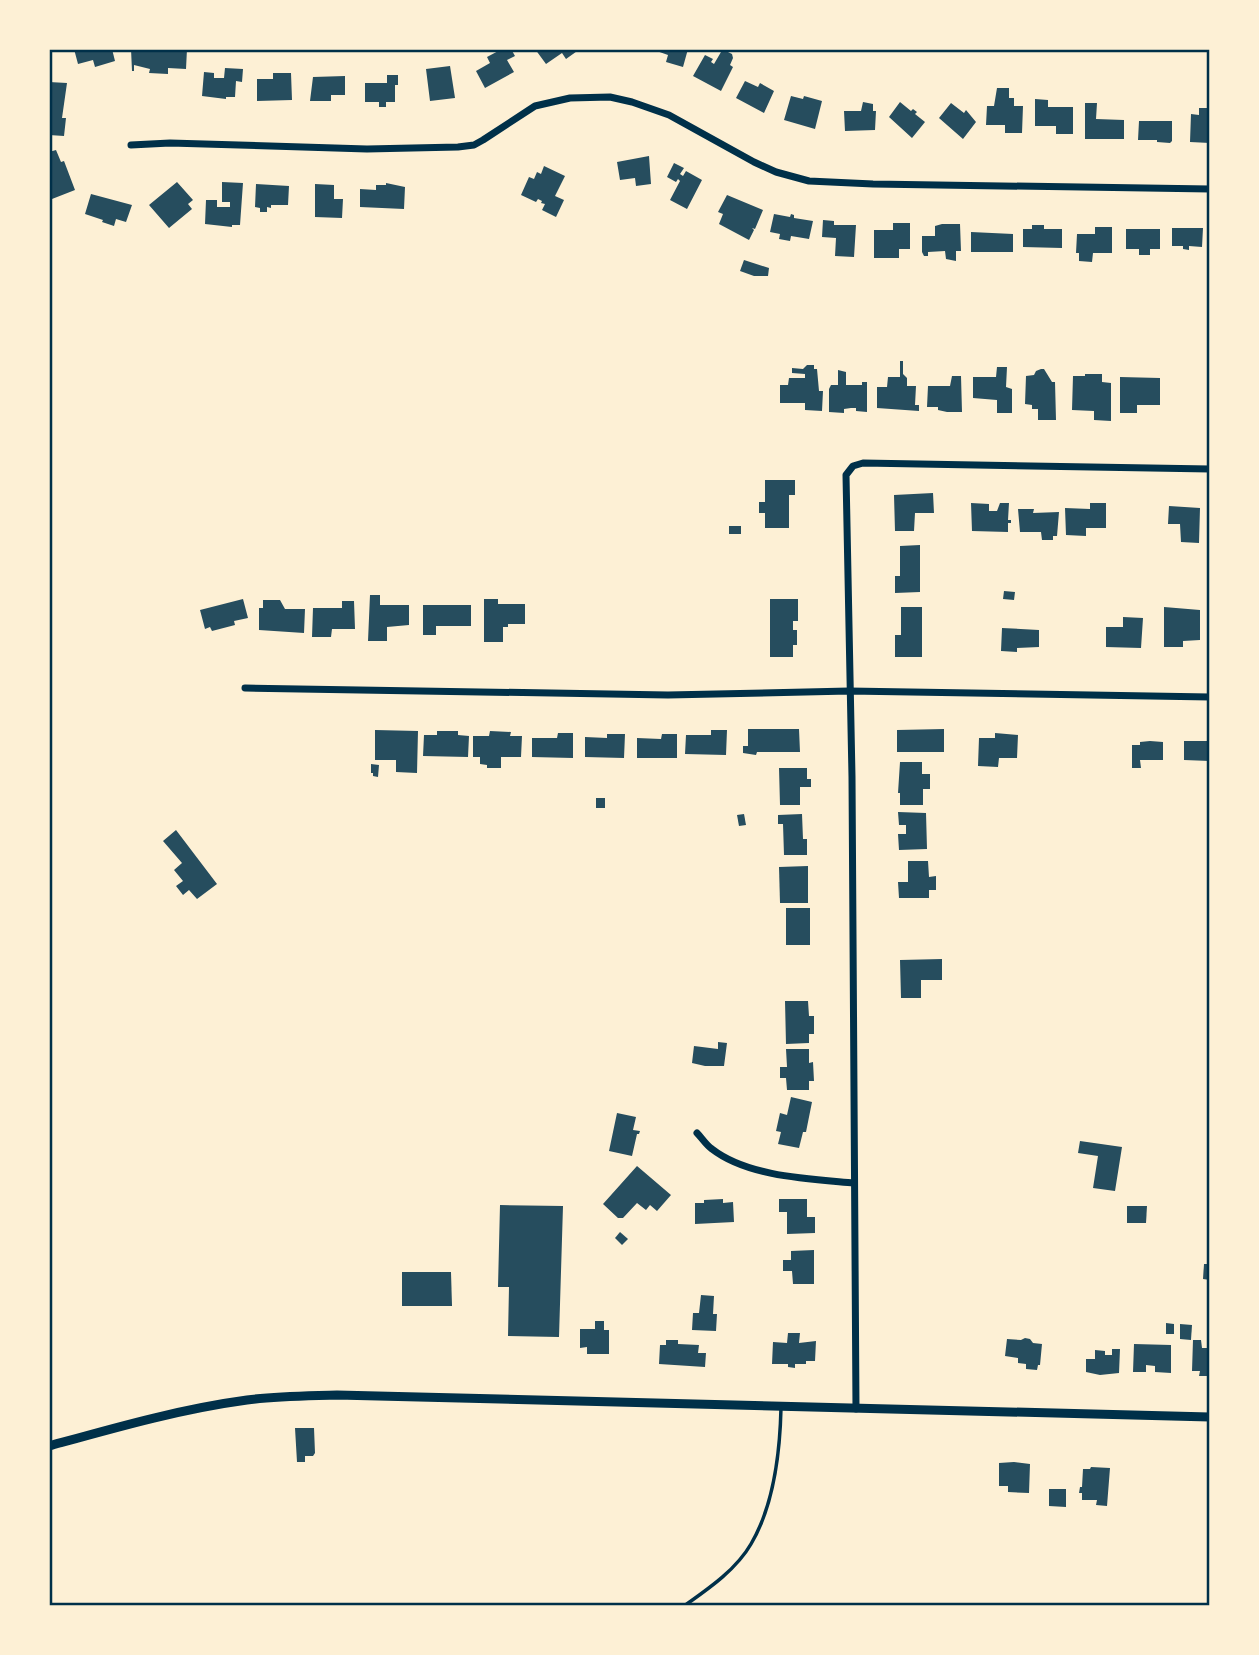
<svg xmlns="http://www.w3.org/2000/svg" width="1259" height="1655" font-family="'DejaVu Sans',sans-serif">
<rect width="100%" height="100%" fill="#fdf0d5"/>
<g fill="#264d5e">
<path d="M 74,49 L 112,49 L 115,61 L 95,67 L 93,60 L 78,64 Z"/>
<path d="M 131,49 L 187,49 L 186,69 L 168,68 L 168,74 L 149,73 L 150,69 L 134,65 L 134,71 L 132,71 Z"/>
<path d="M 502,49 L 511,49 L 515,56 L 507,60 L 514,72 L 485,88 L 476,71 L 490,63 L 487,57 Z"/>
<path d="M 535,49 L 580,49 L 566,59 L 562,53 L 546,64 Z"/>
<path d="M 651,49 L 688,49 L 683,67 L 666,62 L 668,55 Z"/>
<path d="M 726,51 L 732,54 L 733,58 L 730,65 L 733,67 L 721,91 L 693,76 L 705,55 L 713,59 L 711,62 L 714,64 L 721,52 Z"/>
<path d="M 450,66 L 455,98 L 430,101 L 426,69 Z"/>
<path d="M 225,68 L 243,69 L 242,82 L 236,81 L 235,97 L 226,97 L 226,99 L 202,96 L 204,72 L 214,73 L 214,78 L 224,78 Z"/>
<path d="M 273,73 L 291,73 L 292,100 L 257,101 L 257,79 L 273,79 Z"/>
<path d="M 387,75 L 398,75 L 398,85 L 395,85 L 395,102 L 386,102 L 386,107 L 379,107 L 379,102 L 365,102 L 365,83 L 387,83 Z"/>
<path d="M 345,76 L 345,95 L 331,95 L 331,101 L 310,101 L 313,77 Z"/>
<path d="M 745,81 L 758,87 L 760,83 L 774,91 L 764,113 L 736,98 Z"/>
<path d="M 49,82 L 67,83 L 62,118 L 66,118 L 64,136 L 49,135 Z"/>
<path d="M 997,88 L 1009,88 L 1009,98 L 1014,98 L 1014,106 L 1023,106 L 1022,133 L 1005,133 L 1005,125 L 986,125 L 987,106 L 994,106 Z"/>
<path d="M 791,96 L 803,99 L 804,96 L 822,101 L 815,129 L 784,120 Z"/>
<path d="M 1035,99 L 1048,100 L 1048,107 L 1073,107 L 1073,134 L 1056,134 L 1056,126 L 1035,126 Z"/>
<path d="M 863,102 L 873,104 L 873,111 L 876,111 L 875,130 L 845,131 L 844,111 L 861,111 Z"/>
<path d="M 900,102 L 911,111 L 913,109 L 917,112 L 915,114 L 925,122 L 912,138 L 889,117 Z"/>
<path d="M 951,103 L 964,113 L 966,110 L 976,122 L 963,139 L 939,118 Z"/>
<path d="M 1085,103 L 1097,103 L 1096,119 L 1124,120 L 1124,139 L 1085,139 Z"/>
<path d="M 1199,108 L 1209,108 L 1210,143 L 1190,142 L 1191,114 L 1199,115 Z"/>
<path d="M 1139,121 L 1172,121 L 1172,141 L 1170,143 L 1157,142 L 1157,140 L 1138,140 Z"/>
<path d="M 56,150 L 61,162 L 64,161 L 75,190 L 52,199 L 49,198 L 49,152 Z"/>
<path d="M 649,156 L 651,184 L 636,186 L 635,178 L 620,180 L 617,162 Z"/>
<path d="M 674,163 L 684,168 L 680,174 L 683,176 L 686,171 L 702,180 L 687,209 L 670,200 L 680,181 L 678,179 L 676,182 L 667,177 Z"/>
<path d="M 544,166 L 565,176 L 555,196 L 564,200 L 556,217 L 542,210 L 545,204 L 541,203 L 542,201 L 538,199 L 536,202 L 521,195 L 529,177 L 534,179 L 537,172 L 541,174 Z"/>
<path d="M 177,182 L 193,200 L 188,204 L 192,209 L 169,228 L 149,205 Z"/>
<path d="M 222,182 L 243,183 L 240,225 L 232,225 L 232,227 L 205,224 L 206,200 L 217,200 L 217,207 L 230,207 L 230,202 L 222,202 Z"/>
<path d="M 386,183 L 405,187 L 404,209 L 360,207 L 360,189 L 376,190 L 376,185 L 386,185 Z"/>
<path d="M 256,184 L 289,186 L 288,205 L 271,205 L 271,208 L 267,207 L 267,212 L 260,212 L 260,208 L 255,207 Z"/>
<path d="M 315,184 L 334,185 L 334,199 L 343,199 L 342,218 L 315,217 Z"/>
<path d="M 91,194 L 132,205 L 126,222 L 116,219 L 114,226 L 102,222 L 103,220 L 85,214 Z"/>
<path d="M 727,195 L 763,210 L 755,229 L 752,228 L 754,230 L 749,240 L 719,224 L 723,214 L 718,212 Z"/>
<path d="M 774,214 L 790,217 L 791,214 L 794,215 L 794,218 L 813,221 L 809,239 L 791,236 L 790,241 L 779,239 L 780,234 L 770,232 Z"/>
<path d="M 823,220 L 834,221 L 834,225 L 856,225 L 854,257 L 835,256 L 836,238 L 822,237 Z"/>
<path d="M 893,223 L 910,223 L 910,249 L 899,249 L 899,258 L 874,258 L 874,230 L 893,230 Z"/>
<path d="M 942,224 L 960,224 L 961,251 L 956,251 L 956,261 L 946,259 L 945,251 L 928,252 L 928,256 L 924,256 L 922,252 L 922,236 L 935,236 L 935,226 Z"/>
<path d="M 1032,225 L 1044,225 L 1044,229 L 1062,229 L 1062,248 L 1023,247 L 1023,229 L 1032,229 Z"/>
<path d="M 1095,227 L 1112,227 L 1112,253 L 1093,253 L 1092,262 L 1079,261 L 1079,253 L 1076,253 L 1077,234 L 1095,234 Z"/>
<path d="M 1172,228 L 1203,228 L 1202,247 L 1189,246 L 1189,250 L 1183,249 L 1183,246 L 1172,246 Z"/>
<path d="M 1126,229 L 1160,229 L 1160,249 L 1150,249 L 1150,255 L 1139,255 L 1139,249 L 1126,249 Z"/>
<path d="M 971,232 L 1013,234 L 1013,252 L 971,252 Z"/>
<path d="M 744,260 L 769,268 L 768,276 L 754,276 L 740,271 Z"/>
<path d="M 900,361 L 903,361 L 903,374 L 907,378 L 907,386 L 916,386 L 915,405 L 919,405 L 919,411 L 877,408 L 877,387 L 887,387 L 888,377 L 900,377 Z"/>
<path d="M 807,365 L 814,365 L 814,369 L 817,369 L 819,391 L 823,391 L 822,411 L 805,410 L 805,403 L 780,403 L 780,385 L 788,385 L 789,378 L 805,378 L 805,374 L 792,373 L 792,368 L 803,369 Z"/>
<path d="M 997,367 L 1007,367 L 1006,387 L 1012,389 L 1012,413 L 997,413 L 997,400 L 973,398 L 973,377 L 996,377 Z"/>
<path d="M 1041,369 L 1044,369 L 1052,382 L 1055,382 L 1056,420 L 1038,420 L 1038,409 L 1032,409 L 1032,405 L 1025,404 L 1026,376 L 1034,375 L 1036,371 Z"/>
<path d="M 838,370 L 846,372 L 846,385 L 862,385 L 862,382 L 867,382 L 867,412 L 856,411 L 856,408 L 851,408 L 844,409 L 844,413 L 829,412 L 829,389 L 831,385 L 838,385 Z"/>
<path d="M 1085,374 L 1102,374 L 1102,382 L 1111,383 L 1111,421 L 1094,420 L 1094,411 L 1072,410 L 1073,376 L 1085,376 Z"/>
<path d="M 952,376 L 961,376 L 962,412 L 947,412 L 938,410 L 938,407 L 927,407 L 928,386 L 950,386 Z"/>
<path d="M 1120,377 L 1160,378 L 1160,405 L 1137,405 L 1137,413 L 1120,413 Z"/>
<path d="M 765,480 L 795,480 L 795,495 L 789,495 L 789,528 L 765,528 L 765,513 L 759,513 L 759,502 L 765,502 Z"/>
<path d="M 933,493 L 934,513 L 915,513 L 914,531 L 895,531 L 894,495 Z"/>
<path d="M 971,503 L 989,504 L 989,511 L 997,511 L 1000,503 L 1009,503 L 1008,520 L 1011,520 L 1011,523 L 1008,523 L 1008,532 L 972,531 Z"/>
<path d="M 1090,503 L 1106,503 L 1106,528 L 1086,528 L 1086,536 L 1066,535 L 1065,508 L 1090,509 Z"/>
<path d="M 1169,506 L 1200,508 L 1199,543 L 1181,542 L 1180,524 L 1168,524 Z"/>
<path d="M 1018,509 L 1034,509 L 1033,513 L 1059,512 L 1057,536 L 1053,536 L 1053,540 L 1042,540 L 1041,532 L 1020,532 Z"/>
<rect x="729" y="526" width="12" height="8"/>
<path d="M 920,545 L 920,592 L 895,593 L 895,576 L 900,576 L 900,546 Z"/>
<path d="M 1004,591 L 1015,592 L 1014,600 L 1003,599 Z"/>
<path d="M 370,595 L 380,595 L 380,605 L 409,605 L 409,625 L 387,627 L 387,641 L 368,641 Z"/>
<path d="M 243,599 L 248,618 L 234,621 L 235,625 L 212,631 L 210,627 L 205,629 L 200,610 Z"/>
<path d="M 484,599 L 498,599 L 498,604 L 525,604 L 525,624 L 508,624 L 508,627 L 503,627 L 503,642 L 484,642 Z"/>
<path d="M 770,599 L 798,599 L 798,621 L 793,621 L 793,630 L 797,630 L 797,645 L 793,645 L 793,657 L 770,657 Z"/>
<path d="M 263,600 L 280,600 L 285,609 L 305,609 L 304,633 L 259,630 L 259,608 L 263,608 Z"/>
<path d="M 342,601 L 354,601 L 355,629 L 332,629 L 331,637 L 312,637 L 313,608 L 342,608 Z"/>
<path d="M 423,605 L 471,605 L 471,626 L 436,626 L 436,635 L 423,635 Z"/>
<path d="M 901,607 L 922,607 L 922,657 L 895,657 L 895,635 L 901,635 Z"/>
<path d="M 1164,607 L 1200,610 L 1200,640 L 1183,641 L 1183,647 L 1164,647 Z"/>
<path d="M 1123,617 L 1143,618 L 1141,648 L 1106,647 L 1106,627 L 1123,627 Z"/>
<path d="M 1002,628 L 1039,630 L 1039,647 L 1017,648 L 1017,652 L 1001,651 Z"/>
<path d="M 748,729 L 799,729 L 800,752 L 757,752 L 756,755 L 743,753 L 743,746 L 748,746 Z"/>
<path d="M 944,729 L 944,752 L 897,752 L 897,730 Z"/>
<path d="M 375,730 L 418,731 L 417,773 L 396,772 L 396,760 L 375,760 Z"/>
<path d="M 711,730 L 727,730 L 726,755 L 685,754 L 686,735 L 711,735 Z"/>
<path d="M 437,731 L 458,731 L 458,735 L 469,736 L 468,757 L 423,756 L 424,735 L 437,735 Z"/>
<path d="M 490,731 L 511,732 L 510,736 L 522,736 L 521,757 L 501,757 L 501,768 L 487,768 L 487,765 L 480,764 L 480,757 L 473,757 L 473,736 L 489,736 Z"/>
<path d="M 558,733 L 573,733 L 573,758 L 532,757 L 532,738 L 557,738 Z"/>
<path d="M 995,733 L 1018,735 L 1017,758 L 999,758 L 998,767 L 978,766 L 979,738 L 995,738 Z"/>
<path d="M 607,734 L 625,734 L 624,758 L 585,757 L 585,737 L 607,738 Z"/>
<path d="M 662,734 L 677,734 L 677,758 L 637,758 L 637,738 L 661,739 Z"/>
<path d="M 1150,741 L 1163,742 L 1163,760 L 1140,760 L 1141,768 L 1132,768 L 1132,745 L 1140,745 L 1140,742 Z"/>
<path d="M 1184,741 L 1208,741 L 1210,761 L 1184,760 Z"/>
<path d="M 900,762 L 922,762 L 922,774 L 930,774 L 930,789 L 923,789 L 923,805 L 900,805 L 900,793 L 898,793 Z"/>
<path d="M 371,764 L 379,765 L 378,777 L 373,776 L 373,773 L 371,773 Z"/>
<path d="M 779,768 L 807,768 L 807,779 L 811,779 L 811,787 L 800,787 L 800,805 L 780,805 Z"/>
<rect x="596" y="798" width="9" height="10"/>
<path d="M 898,812 L 926,813 L 927,849 L 899,850 L 898,834 L 906,834 L 906,825 L 899,825 Z"/>
<path d="M 744,814 L 746,825 L 739,826 L 737,815 Z"/>
<path d="M 802,814 L 803,839 L 807,839 L 807,855 L 784,855 L 783,824 L 778,824 L 778,815 Z"/>
<path d="M 176,830 L 217,884 L 197,899 L 189,890 L 183,895 L 176,886 L 183,881 L 174,870 L 182,863 L 163,841 Z"/>
<path d="M 908,861 L 928,861 L 929,877 L 936,876 L 936,890 L 929,890 L 929,898 L 899,898 L 898,882 L 908,882 Z"/>
<path d="M 808,866 L 808,903 L 780,903 L 779,867 Z"/>
<rect x="786" y="908" width="24" height="37"/>
<path d="M 942,959 L 942,980 L 921,980 L 921,998 L 901,998 L 900,960 Z"/>
<path d="M 785,1001 L 808,1001 L 809,1016 L 814,1016 L 814,1034 L 809,1034 L 809,1043 L 786,1044 Z"/>
<path d="M 718,1042 L 727,1043 L 724,1066 L 705,1066 L 692,1063 L 694,1046 L 718,1049 Z"/>
<path d="M 786,1049 L 809,1049 L 809,1063 L 813,1062 L 814,1081 L 809,1081 L 809,1090 L 787,1090 L 786,1078 L 780,1078 L 780,1067 L 787,1067 Z"/>
<path d="M 791,1097 L 812,1102 L 806,1132 L 803,1132 L 799,1148 L 778,1144 L 781,1132 L 776,1131 L 780,1113 L 787,1115 Z"/>
<path d="M 617,1113 L 636,1117 L 633,1130 L 640,1131 L 639,1134 L 637,1134 L 632,1156 L 609,1151 Z"/>
<path d="M 1080,1141 L 1122,1147 L 1115,1191 L 1093,1188 L 1098,1156 L 1078,1153 Z"/>
<path d="M 637,1166 L 671,1195 L 657,1211 L 650,1205 L 646,1210 L 637,1203 L 623,1218 L 618,1218 L 603,1204 Z"/>
<path d="M 723,1199 L 723,1203 L 733,1202 L 734,1222 L 695,1224 L 695,1203 L 704,1203 L 704,1200 Z"/>
<path d="M 779,1199 L 807,1199 L 807,1217 L 815,1217 L 815,1233 L 787,1234 L 787,1212 L 779,1212 Z"/>
<path d="M 500,1205 L 563,1206 L 559,1337 L 508,1336 L 509,1287 L 498,1287 Z"/>
<path d="M 1127,1206 L 1147,1206 L 1146,1223 L 1127,1223 Z"/>
<path d="M 620,1232 L 628,1239 L 622,1245 L 615,1238 Z"/>
<path d="M 814,1250 L 814,1284 L 793,1284 L 792,1271 L 783,1271 L 783,1260 L 791,1260 L 791,1251 Z"/>
<path d="M 1204,1264 L 1210,1264 L 1210,1280 L 1203,1279 Z"/>
<path d="M 402,1272 L 451,1272 L 452,1306 L 402,1306 Z"/>
<path d="M 701,1295 L 714,1296 L 713,1314 L 717,1314 L 716,1331 L 692,1330 L 693,1313 L 699,1313 Z"/>
<path d="M 595,1321 L 604,1321 L 604,1330 L 609,1330 L 609,1354 L 587,1354 L 587,1347 L 580,1348 L 580,1329 L 595,1329 Z"/>
<path d="M 1166,1323 L 1174,1324 L 1174,1334 L 1166,1334 Z"/>
<path d="M 1180,1324 L 1192,1325 L 1191,1340 L 1180,1339 Z"/>
<path d="M 788,1333 L 800,1333 L 799,1343 L 816,1341 L 815,1361 L 806,1361 L 806,1364 L 795,1364 L 795,1368 L 788,1367 L 788,1364 L 772,1364 L 773,1342 L 787,1343 Z"/>
<path d="M 1025,1338 L 1030,1339 L 1033,1343 L 1042,1344 L 1040,1365 L 1038,1365 L 1037,1370 L 1026,1369 L 1026,1364 L 1018,1363 L 1018,1358 L 1005,1356 L 1007,1339 L 1021,1340 Z"/>
<path d="M 666,1340 L 678,1340 L 678,1344 L 699,1345 L 698,1353 L 706,1353 L 705,1367 L 659,1364 L 660,1345 L 666,1345 Z"/>
<path d="M 1193,1340 L 1201,1340 L 1202,1348 L 1210,1348 L 1209,1376 L 1199,1376 L 1200,1371 L 1192,1371 Z"/>
<path d="M 1134,1344 L 1171,1345 L 1171,1373 L 1155,1372 L 1155,1366 L 1146,1365 L 1146,1372 L 1133,1372 Z"/>
<path d="M 1112,1349 L 1120,1349 L 1119,1373 L 1100,1375 L 1086,1372 L 1086,1359 L 1095,1359 L 1095,1350 L 1105,1351 L 1105,1355 L 1112,1355 Z"/>
<path d="M 295,1428 L 314,1428 L 315,1453 L 313,1456 L 305,1456 L 305,1462 L 297,1462 Z"/>
<path d="M 1014,1462 L 1030,1464 L 1029,1493 L 1008,1492 L 1008,1486 L 999,1486 L 999,1463 Z"/>
<path d="M 1091,1467 L 1110,1468 L 1107,1506 L 1096,1505 L 1097,1500 L 1082,1500 L 1082,1493 L 1079,1493 L 1080,1487 L 1082,1487 L 1083,1469 L 1090,1469 Z"/>
<path d="M 1049,1489 L 1066,1489 L 1066,1507 L 1049,1506 Z"/>
</g>
<g fill="none" stroke-linecap="round" stroke-linejoin="round">
<path stroke="#003049" stroke-width="3.5" d="M 684,1606 C 708,1589 736,1570 751,1544 C 774,1505 780,1452 781,1408"/>
<g stroke="#003049" stroke-width="7">
<path d="M 131,145 L 170,143 L 367,149 L 458,147 L 474,145 L 483,140 L 535,106 L 570,98 L 610,97 L 632,102 L 669,115 L 754,162 L 776,172 L 809,181 L 873,184 L 1210,189"/>
<path d="M 245,688 L 668,695 L 849,691 L 1210,697"/>
<path d="M 697,1133 C 702,1138 706,1145 712,1149 C 748,1177 810,1179 854,1183"/>
<path d="M 856,1409 L 852,777 L 846,475 L 853,466 L 863,463 L 1210,469"/>
</g>
<path stroke="#003049" stroke-width="9" d="M 49,1446 C 114,1428 180,1409 247,1400 C 276,1396 307,1396 337,1395 L 1210,1417"/>
</g>
<rect width="1259" height="1655" fill="none" stroke="#fdf0d5" stroke-width="102"/>
<rect x="51" y="51" width="1157" height="1553" fill="none" stroke="#003049" stroke-width="2.5"/>
</svg>
